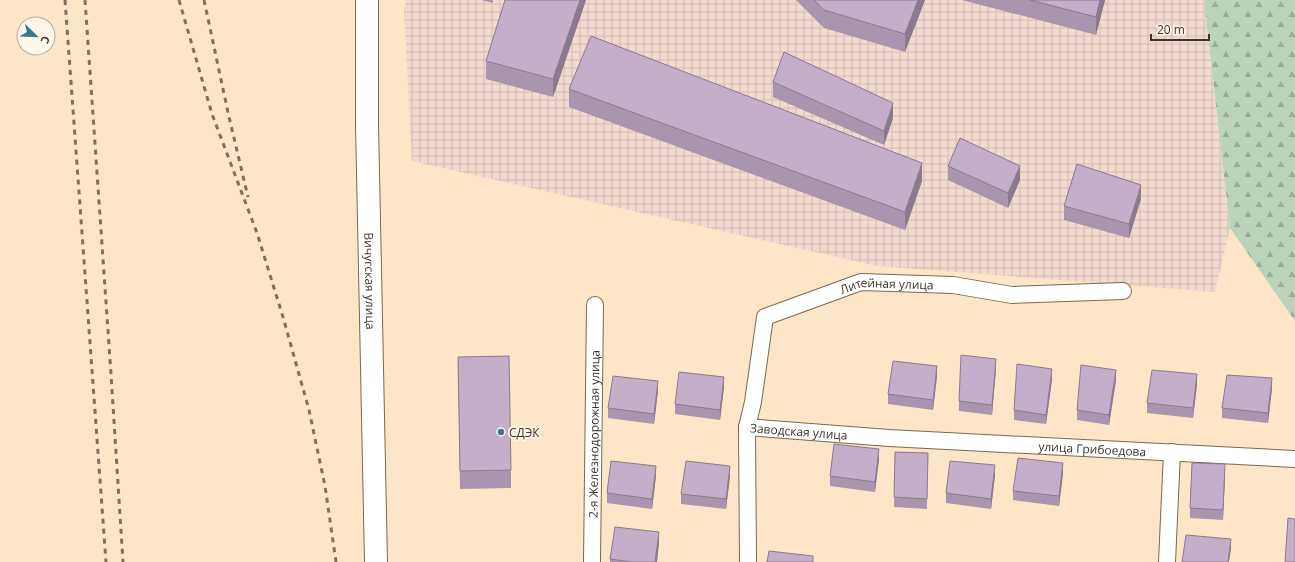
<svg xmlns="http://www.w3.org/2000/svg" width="1295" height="562" font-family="'Open Sans',sans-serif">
<defs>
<pattern id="industrial-grid" width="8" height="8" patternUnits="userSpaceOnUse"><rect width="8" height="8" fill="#f2dad0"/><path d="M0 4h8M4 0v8" fill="none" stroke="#d1bcb3"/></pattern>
<pattern id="forest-firs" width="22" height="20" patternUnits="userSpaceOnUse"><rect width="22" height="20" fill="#bcd3bb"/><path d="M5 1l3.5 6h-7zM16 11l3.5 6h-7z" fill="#9aac98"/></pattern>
</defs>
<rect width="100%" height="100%" fill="#fde6c8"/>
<path fill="url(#industrial-grid)" d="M 406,0 L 1204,0 L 1230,228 L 1215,292 L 877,266 L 412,161 L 404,10 Z"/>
<path fill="url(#forest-firs)" d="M 1204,0 L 1295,0 L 1295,321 L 1230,228 Z"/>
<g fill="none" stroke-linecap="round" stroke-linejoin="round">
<defs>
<g id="street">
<path id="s1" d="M 747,427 L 753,402 L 765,317 L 861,282 L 953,285 L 1012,295 L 1123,291"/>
<path id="s2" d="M 592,562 L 595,305"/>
<path id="s3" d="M 748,562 L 747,427 L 889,438 L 1295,459"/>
<path d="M 1167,562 L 1172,452"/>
</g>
<g id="secondary">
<path id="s4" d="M 367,0 L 367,124 L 376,562"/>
</g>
</defs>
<use href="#street" stroke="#7c684e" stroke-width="18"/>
<use href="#secondary" stroke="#7c684e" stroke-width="24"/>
<use href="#street" stroke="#fff" stroke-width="16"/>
<use href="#secondary" stroke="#fff" stroke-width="22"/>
<g stroke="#7e705e" stroke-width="3" stroke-dasharray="5 5" stroke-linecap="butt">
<path d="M 65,0 L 106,562"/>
<path d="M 85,0 L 111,374 L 123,562"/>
<path d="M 179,0 L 212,114 L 257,233 L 283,317 L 309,410 L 325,486 L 336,562"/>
<path d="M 204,0 L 229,117 L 248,197"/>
</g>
</g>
<g fill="#a996ae">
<path d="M 481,0 L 493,0 L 493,3 Z"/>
<path d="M 586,0 L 553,97 L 486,79 L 486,61 Z"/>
<path d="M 796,0 L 925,0 L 905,52 L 824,28 Z"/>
<path d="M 962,0 L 1105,0 L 1096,35 Z"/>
<path d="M 773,82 L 893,118 L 884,145 L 773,97 Z"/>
<path d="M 569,89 L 922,181 L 905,230 L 569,107 Z"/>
<path d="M 948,166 L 1020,180 L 1008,208 L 948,180 Z"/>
<path d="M 1141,199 L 1129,238 L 1064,220 L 1064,206 Z"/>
<path d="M 458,357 L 511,470 L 511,488 L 460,489 Z"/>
<path d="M 996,369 L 992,415 L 959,411 L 959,401 Z"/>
<path d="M 937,376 L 933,410 L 888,404 L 888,394 Z"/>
<path d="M 1052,379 L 1046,424 L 1014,420 L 1014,410 Z"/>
<path d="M 1116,380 L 1109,425 L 1077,420 L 1077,410 Z"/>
<path d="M 1197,384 L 1193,418 L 1147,413 L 1147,403 Z"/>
<path d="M 724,387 L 720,420 L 675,414 L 675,404 Z"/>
<path d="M 1272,388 L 1268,423 L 1222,418 L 1222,408 Z"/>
<path d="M 658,391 L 654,424 L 608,418 L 608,408 Z"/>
<path d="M 895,452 L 928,453 L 927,509 L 894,507 Z"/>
<path d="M 879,459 L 875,492 L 830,486 L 830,476 Z"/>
<path d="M 1063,473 L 1059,506 L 1013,500 L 1013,491 Z"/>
<path d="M 1225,474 L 1223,520 L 1190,518 L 1190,508 Z"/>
<path d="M 995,475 L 991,509 L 946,503 L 946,493 Z"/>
<path d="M 656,476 L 652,509 L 607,503 L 607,493 Z"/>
<path d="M 730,476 L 726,509 L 681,504 L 681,494 Z"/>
<path d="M 659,542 L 657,562 L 610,562 L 610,559 Z"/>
</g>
<g fill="#8a7a8d">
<path d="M 580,0 L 586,0 L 553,97 L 553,79 Z"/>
<path d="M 918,0 L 925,0 L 905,52 L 905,34 Z"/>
<path d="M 1100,0 L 1105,0 L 1096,35 L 1096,17 Z"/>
<path d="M 893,103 L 893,118 L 884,145 L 884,131 Z"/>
<path d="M 922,163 L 922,181 L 905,230 L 905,212 Z"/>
<path d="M 1020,166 L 1020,180 L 1008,208 L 1008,193 Z"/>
<path d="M 1141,185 L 1141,199 L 1129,238 L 1129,224 Z"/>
<path d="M 996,359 L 996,369 L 992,415 L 992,405 Z"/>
<path d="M 937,366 L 937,376 L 933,410 L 933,400 Z"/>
<path d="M 1052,369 L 1052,379 L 1046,424 L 1046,415 Z"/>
<path d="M 1116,370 L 1116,380 L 1109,425 L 1109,415 Z"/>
<path d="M 1197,374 L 1197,384 L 1193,418 L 1193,408 Z"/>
<path d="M 724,377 L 724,387 L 720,420 L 720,410 Z"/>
<path d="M 1272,378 L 1272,388 L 1268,423 L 1268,413 Z"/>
<path d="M 658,381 L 658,391 L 654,424 L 654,414 Z"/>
<path d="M 879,449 L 879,459 L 875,492 L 875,482 Z"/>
<path d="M 1063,463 L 1063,473 L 1059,506 L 1059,496 Z"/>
<path d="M 1225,464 L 1225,474 L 1223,520 L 1223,510 Z"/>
<path d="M 995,465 L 995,475 L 991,509 L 991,499 Z"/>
<path d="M 656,466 L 656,476 L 652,509 L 652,499 Z"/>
<path d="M 730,466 L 730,476 L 726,509 L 726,499 Z"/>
<path d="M 659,532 L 659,542 L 657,562 L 655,562 Z"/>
<path d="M 1231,539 L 1231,549 L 1229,562 L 1228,562 Z"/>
</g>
<g fill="#c5aeca" stroke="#8a7a8d">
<path d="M 505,0 L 580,0 L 553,79 L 486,61 Z"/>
<path d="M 814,0 L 918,0 L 905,34 L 824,10 Z"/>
<path d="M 1030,0 L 1100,0 L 1096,17 Z"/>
<path d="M 591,36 L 922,163 L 905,212 L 569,89 Z"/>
<path d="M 784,52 L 893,103 L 884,131 L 773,82 Z"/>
<path d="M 960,138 L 1020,166 L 1008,193 L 948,166 Z"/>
<path d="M 1077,164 L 1141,185 L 1129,224 L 1064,206 Z"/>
<path d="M 961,355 L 996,359 L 992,405 L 959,401 Z"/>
<path d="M 509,356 L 511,470 L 460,471 L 458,357 Z"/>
<path d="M 893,361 L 937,366 L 933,400 L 888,394 Z"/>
<path d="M 1017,364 L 1052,369 L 1046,415 L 1014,410 Z"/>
<path d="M 1081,365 L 1116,370 L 1109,415 L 1077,410 Z"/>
<path d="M 1152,370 L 1197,374 L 1193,408 L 1147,403 Z"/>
<path d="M 679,372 L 724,377 L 720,410 L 675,404 Z"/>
<path d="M 1227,375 L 1272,378 L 1268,413 L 1222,408 Z"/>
<path d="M 613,376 L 658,381 L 654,414 L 608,408 Z"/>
<path d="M 834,444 L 879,449 L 875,482 L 830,476 Z"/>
<path d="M 895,452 L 928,453 L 927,499 L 894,497 Z"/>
<path d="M 1018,458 L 1063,463 L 1059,496 L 1013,491 Z"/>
<path d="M 611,461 L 656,466 L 652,499 L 607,493 Z"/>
<path d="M 686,461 L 730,466 L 726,499 L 681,494 Z"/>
<path d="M 950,461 L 995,465 L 991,499 L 946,493 Z"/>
<path d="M 1192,463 L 1225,464 L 1223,510 L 1190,508 Z"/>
<path d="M 1288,518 L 1295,519 L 1295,562 L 1285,562 Z"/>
<path d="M 615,527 L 659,532 L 655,562 L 631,562 L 610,559 Z"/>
<path d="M 1186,535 L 1231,539 L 1228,562 L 1182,562 Z"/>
<path d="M 769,551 L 813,556 L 813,562 L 767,562 Z"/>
</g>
<circle fill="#3a778e" stroke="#fff6ea" stroke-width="1.5" cx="501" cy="432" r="4"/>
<g text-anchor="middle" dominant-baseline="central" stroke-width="3.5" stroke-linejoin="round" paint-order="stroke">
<g font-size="12" fill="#3e3529" stroke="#fff6ea">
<text stroke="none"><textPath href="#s4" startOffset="281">Вичугская улица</textPath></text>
<text stroke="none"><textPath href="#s1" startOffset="239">Литейная улица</textPath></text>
<text stroke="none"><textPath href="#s3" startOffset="187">Заводская улица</textPath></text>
<text stroke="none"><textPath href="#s2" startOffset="128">2-я Железнодорожная улица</textPath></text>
<text stroke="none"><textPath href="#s3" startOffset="481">улица Грибоедова</textPath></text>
</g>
<g font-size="12" fill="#3e3529" stroke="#fff6ea" text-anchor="start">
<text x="509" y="432">СДЭК</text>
</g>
</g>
<g transform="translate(36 36) rotate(113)"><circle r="19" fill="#fff6ea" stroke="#b2a99d"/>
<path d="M0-3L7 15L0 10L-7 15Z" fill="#3a778e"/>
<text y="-6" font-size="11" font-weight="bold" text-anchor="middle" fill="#3e3529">С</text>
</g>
<path d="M1151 34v6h58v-6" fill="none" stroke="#3e3529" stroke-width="2"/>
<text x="1157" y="34" font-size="12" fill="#3e3529" stroke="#fff6ea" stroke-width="3" paint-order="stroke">20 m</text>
</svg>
